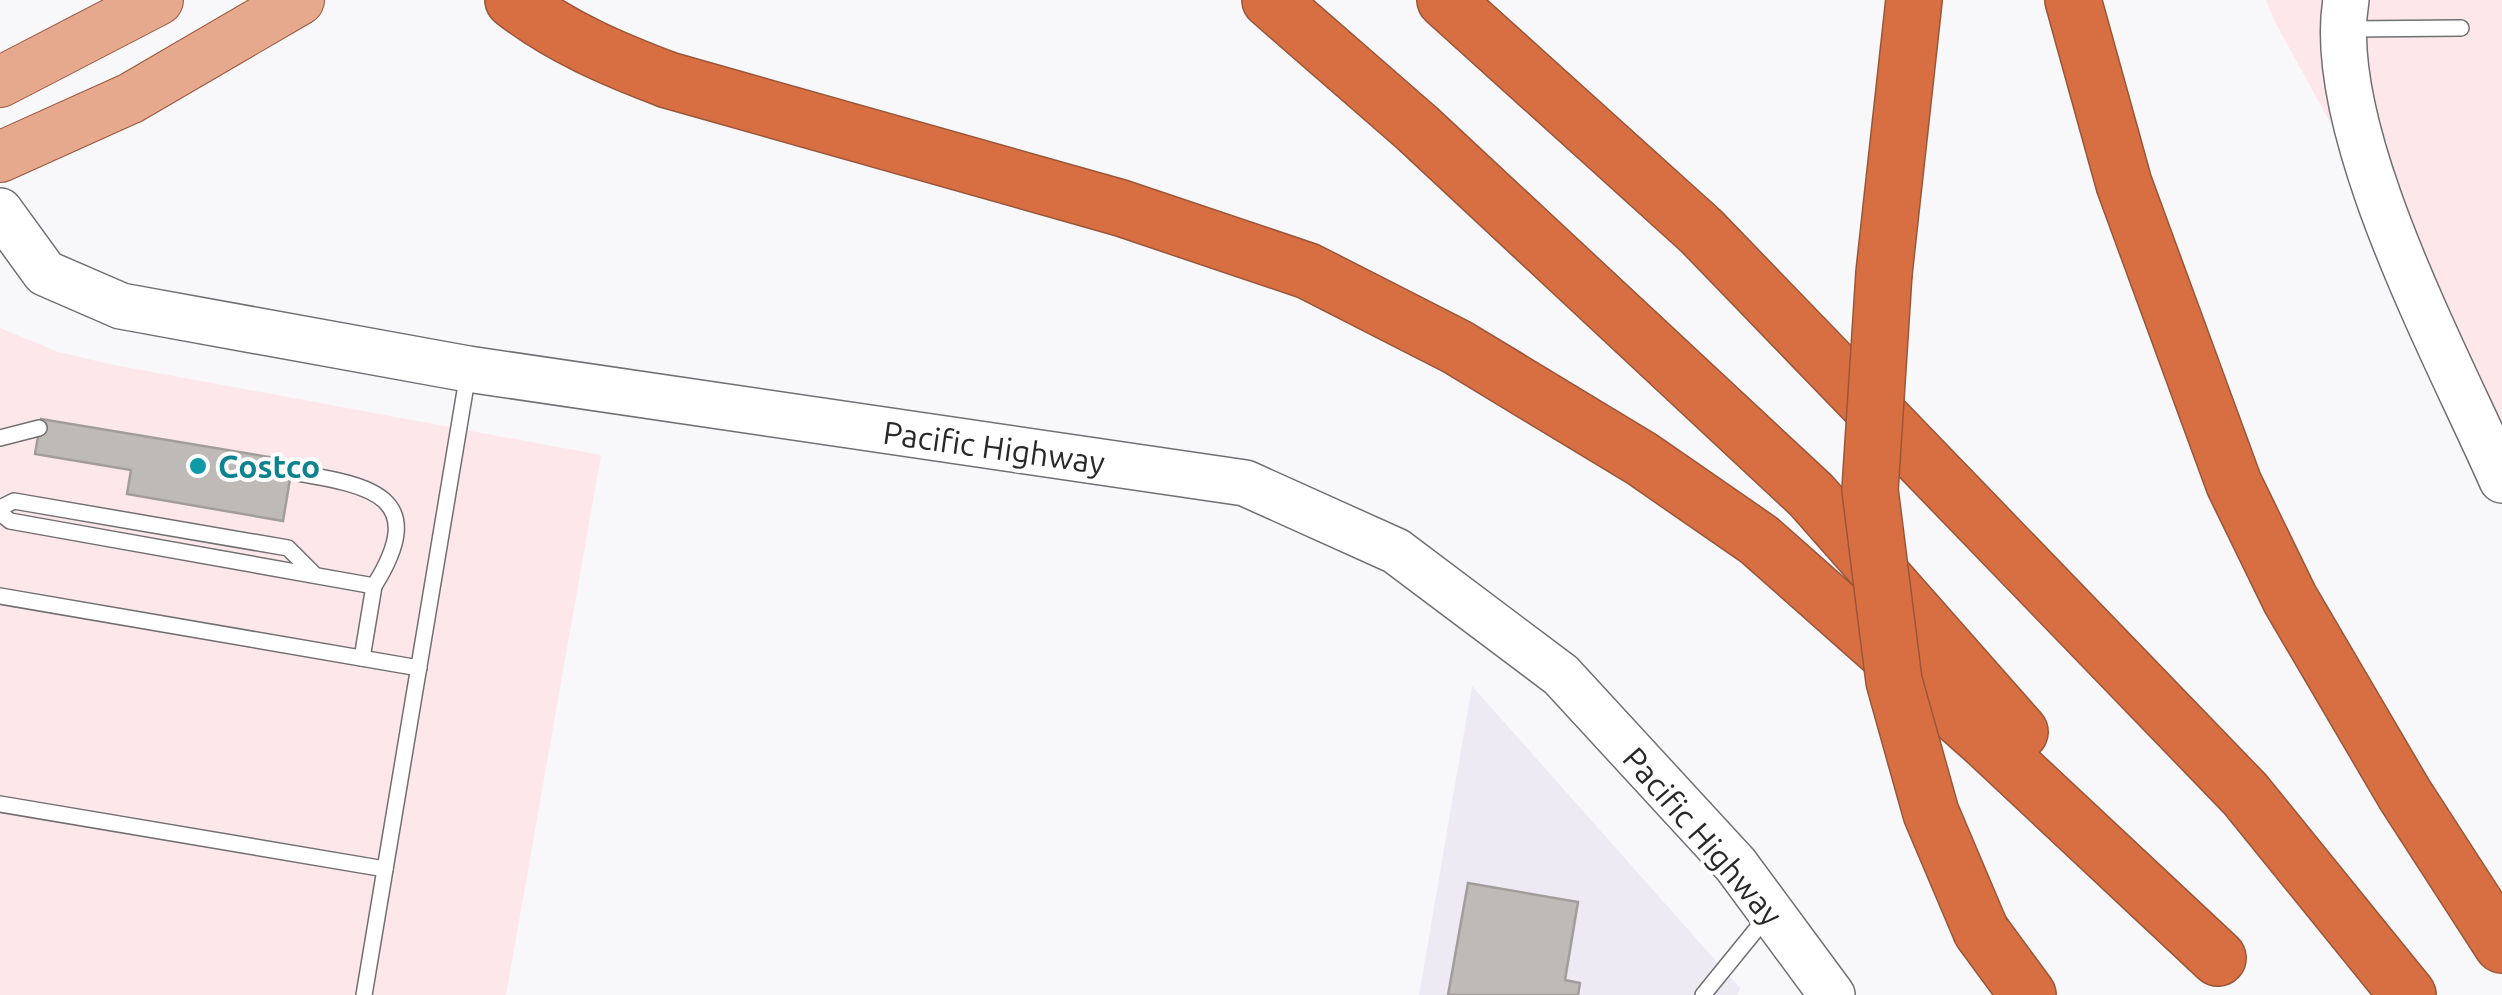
<svg xmlns="http://www.w3.org/2000/svg" width="2502" height="995" font-family="Ubuntu,sans-serif">
<rect width="100%" height="100%" fill="#f8f7fa"/>
<g fill="#fde7eb">
<path d="M 2266,0 L 2502,0 L 2502,436 L 2274,20 Z"/>
<path d="M 0,328 L 58,352 L 114,365 L 601,455 L 506,995 L 0,995 Z"/>
</g>
<path fill="#edeaf4" d="M 1472,686 L 1740,988 L 1738,995 L 1419,995 Z"/>
<g fill="#bdbab8" stroke="#a09d9b" stroke-width="2.5">
<path d="M 41,419 L 293,461 L 283,521 L 127,494 L 131,470 L 35,454 Z"/>
<path d="M 1468,883 L 1578,902 L 1565,980 L 1580,983 L 1578,995 L 1448,995 Z"/>
</g>
<g fill="none" stroke-linecap="round" stroke-linejoin="round">
<defs>
<g id="lane">
<path d="M 2350,29 L 2461,28"/>
<path d="M 0,438 L 39,428"/>
<path d="M 0,508 L 14,501 L 288,548 L 313,573"/>
<path d="M 0,513 L 10,521 L 374,586 C 432,494 367,485 292,472"/>
<path d="M 0,596 L 419,668"/>
<path d="M 362,658 L 374,586"/>
<path d="M 0,804 L 385,869"/>
<path d="M 364,995 L 468,373"/>
<path d="M 1703,995 L 1768,915"/>
</g>
<g id="secondary">
<path d="M 2346,0 C 2324,130 2448,357 2502,480"/>
<path d="M 0,211 L 45,273 L 121,306 L 468,369 L 1245,483 L 1396,551 L 1561,675 L 1736,865 L 1832,995"/>
</g>
<g id="primary">
<path d="M 0,82 L 158,0"/>
<path d="M 0,157 L 131,98 L 299,0"/>
</g>
<g id="highway">
<path d="M 513,0 C 558,36 615,60 668,80 L 1121,208 L 1308,271 L 1457,347 L 1642,459 L 1759,540 L 1985,740 L 2218,958"/>
<path d="M 1270,0 L 1417,128 L 1811,495 L 2020,732"/>
<path d="M 1445,0 L 1701,231 L 2245,794 L 2408,995"/>
<path d="M 2073,0 L 2124,184 L 2234,484 L 2290,599 L 2405,795 L 2502,945"/>
<path d="M 1884,273 L 1914,0"/>
<path d="M 1981,931 L 2028,995"/>
</g>
</defs>
<use href="#lane" stroke="#706f72" stroke-width="18"/>
<use href="#secondary" stroke="#706f72" stroke-width="48"/>
<use href="#primary" stroke="#9a5639" stroke-width="52"/>
<use href="#highway" stroke="#9a5639" stroke-width="58"/>
<use href="#lane" stroke="#fff" stroke-width="15"/>
<use href="#secondary" stroke="#fff" stroke-width="45"/>
<use href="#primary" stroke="#e7a98e" stroke-width="50"/>
<use href="#highway" stroke="#d76f42" stroke-width="55"/>
<defs>
<path id="highway-bridge" d="M 1884,273 L 1870,490 L 1894,681 L 1931,813 L 1981,931"/>
</defs>
<use href="#highway-bridge" stroke="#9a5639" stroke-width="58" stroke-linecap="butt"/>
<use href="#highway-bridge" stroke="#d76f42" stroke-width="55"/>
</g>
<circle fill="#0f9aa8" stroke="#fff" stroke-width="4" cx="198" cy="466" r="10"/>
<g text-anchor="middle" dominant-baseline="central" stroke-width="8" stroke-linejoin="round" paint-order="stroke">
<g font-size="32" fill="#292829" stroke="#fff">
<text transform="translate(994 447) rotate(8)">Pacific Highway</text>
<text transform="translate(1703 836) rotate(49)">Pacific Highway</text>
</g>
<g font-size="32" font-weight="bold" fill="#0d838f" stroke="#fff" text-anchor="start">
<text x="218" y="466">Costco</text>
</g>
</g>
</svg>
